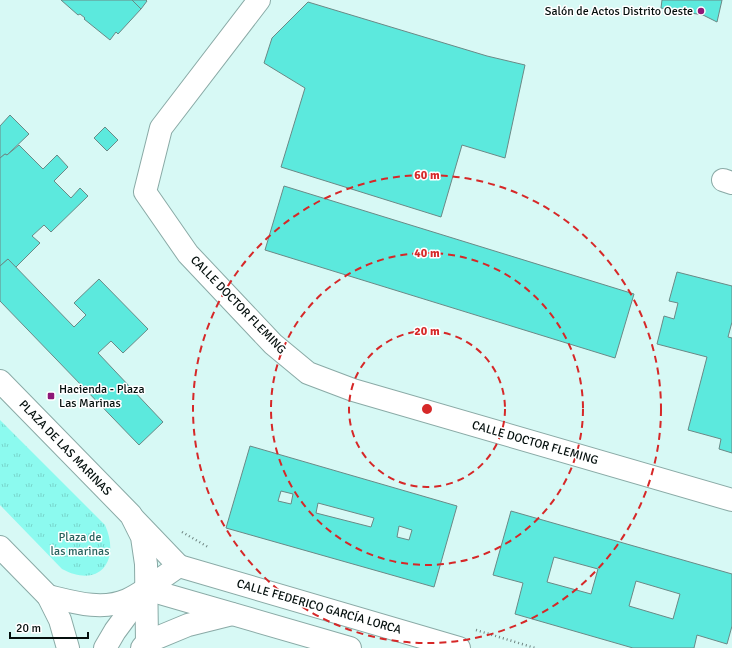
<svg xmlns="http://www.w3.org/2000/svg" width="732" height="648" font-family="Signika,sans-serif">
<defs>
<pattern id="park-tufts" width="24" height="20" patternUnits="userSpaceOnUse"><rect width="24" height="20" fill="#8cfaef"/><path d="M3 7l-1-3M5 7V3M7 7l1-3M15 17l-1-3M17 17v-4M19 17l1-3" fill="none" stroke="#77d5cc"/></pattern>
</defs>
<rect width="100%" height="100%" fill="#d7f9f5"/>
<path fill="url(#park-tufts)" d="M 0,420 L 105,525 C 121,561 99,589 62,569 L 0,505 Z"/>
<g fill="#5ce9dd" stroke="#6a8986" fill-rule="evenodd">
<path d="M 61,0 L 132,0 L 141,9 L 118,34 L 116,32 L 110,40 L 84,19 L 85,18 L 80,14 L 78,15 Z"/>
<path d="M 132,0 L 146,0 L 147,1 L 141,9 Z"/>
<path d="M 662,0 L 722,0 L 717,22 L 703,15 L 661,8 Z"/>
<path d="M 308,2 L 487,56 L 525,65 L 505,158 L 462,145 L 441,217 L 281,167 L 305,88 L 264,63 L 272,38 Z"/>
<path d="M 10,115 L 29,134 L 7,155 L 5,154 L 0,158 L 0,126 Z"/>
<path d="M 105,127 L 118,140 L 107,151 L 94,138 Z"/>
<path d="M 19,145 L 43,169 L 57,155 L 68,167 L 54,181 L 71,198 L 80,188 L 88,196 L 51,232 L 44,225 L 32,236 L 40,243 L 15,268 L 8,259 L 0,266 L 0,158 L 5,154 L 7,155 Z"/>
<path d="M 284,186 L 634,294 L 615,358 L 265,250 Z"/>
<path d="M 8,259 L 74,327 L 86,315 L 74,303 L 99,279 L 148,329 L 123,353 L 111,341 L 98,353 L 163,422 L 139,445 L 0,301 L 0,266 Z"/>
<path d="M 677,272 L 732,286 L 732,322 L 728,337 L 732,338 L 732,453 L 719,449 L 721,439 L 688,430 L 707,357 L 657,344 L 664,316 L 674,319 L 678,303 L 669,301 Z"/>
<path d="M 250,446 L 457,506 L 434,587 L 226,528 ZM 281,491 L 293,494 L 291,504 L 278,501 ZM 318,503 L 374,518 L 371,527 L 316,513 ZM 399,526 L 412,530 L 409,540 L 397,537 Z"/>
<path d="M 511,511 L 732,574 L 732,626 L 727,644 L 697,635 L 694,648 L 633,648 L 515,614 L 523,583 L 493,575 ZM 554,557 L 598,569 L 591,594 L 547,582 ZM 636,581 L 680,594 L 673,619 L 629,606 Z"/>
</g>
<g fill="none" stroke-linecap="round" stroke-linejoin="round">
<defs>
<g id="street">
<path d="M 259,0 L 161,128 L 145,192 L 188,254 L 273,344 L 308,373 L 353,390 L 732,500"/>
<path d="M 723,180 L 732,183"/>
<path d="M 133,518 L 179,566"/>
<path d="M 179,566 L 459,648"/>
<path d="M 146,589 L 350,648"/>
<path d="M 147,642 L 188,625 L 232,614"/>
<path d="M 105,648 L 115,631 L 146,589 L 179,566"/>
</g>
<g id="secondary">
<path d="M 0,381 L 131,515 L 142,537 L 146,564 L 147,642 L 142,648"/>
<path d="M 0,547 L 48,596 L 60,620 L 68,648"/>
<path d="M 48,596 C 73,602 102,611 127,600 C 134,597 140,593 146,589"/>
</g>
</defs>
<use href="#street" stroke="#8aaaa6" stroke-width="24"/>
<use href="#secondary" stroke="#8aaaa6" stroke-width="24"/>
<g stroke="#6e8481" stroke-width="2.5" stroke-dasharray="1 3" stroke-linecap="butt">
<path d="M 182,532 L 208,547"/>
<path d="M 476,630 L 535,648"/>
</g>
<use href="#street" stroke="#fff" stroke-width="22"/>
<use href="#secondary" stroke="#fff" stroke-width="22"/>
</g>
<g fill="none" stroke="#d62828" stroke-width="2" stroke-dasharray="7 5">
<circle cx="427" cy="409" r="78"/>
<circle cx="427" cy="409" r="156"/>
<circle cx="427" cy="409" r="234"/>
</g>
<g fill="#8e1878" stroke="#fff" stroke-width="1.5">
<circle cx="701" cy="11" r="4"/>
<rect x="47" y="392" width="8" height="8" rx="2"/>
</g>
<g text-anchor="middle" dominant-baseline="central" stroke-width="3" stroke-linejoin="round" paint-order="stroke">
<g font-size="12" fill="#040f0d" stroke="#fff" text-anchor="end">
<text x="693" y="11">Salón de Actos Distrito Oeste</text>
<text x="59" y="389" text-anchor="start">Hacienda - Plaza<tspan x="59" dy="14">Las Marinas</tspan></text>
</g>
<g font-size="12" fill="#040f0d" stroke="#fff">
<text transform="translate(238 305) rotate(46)">CALLE DOCTOR FLEMING</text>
<text transform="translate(535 443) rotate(16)">CALLE DOCTOR FLEMING</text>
<text transform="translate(65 448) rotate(46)">PLAZA DE LAS MARINAS</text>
<text transform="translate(319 607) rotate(16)">CALLE FEDERICO GARCÍA LORCA</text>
</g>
<g font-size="12" fill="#29635e" stroke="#fff">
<text x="80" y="537">Plaza de<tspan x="80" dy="14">las marinas</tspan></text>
</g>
</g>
<circle cx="427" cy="409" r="6" fill="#d62828" stroke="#fff" stroke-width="2"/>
<g font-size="12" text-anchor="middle" font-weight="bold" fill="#d62828" stroke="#fff" stroke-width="3" stroke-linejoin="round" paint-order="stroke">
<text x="427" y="179">60 m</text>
<text x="427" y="257">40 m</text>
<text x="427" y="335">20 m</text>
</g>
<path d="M10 632v6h78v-6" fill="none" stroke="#040f0d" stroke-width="2"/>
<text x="16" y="632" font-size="12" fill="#040f0d" stroke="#ffffff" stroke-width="3" paint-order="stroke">20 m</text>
</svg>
